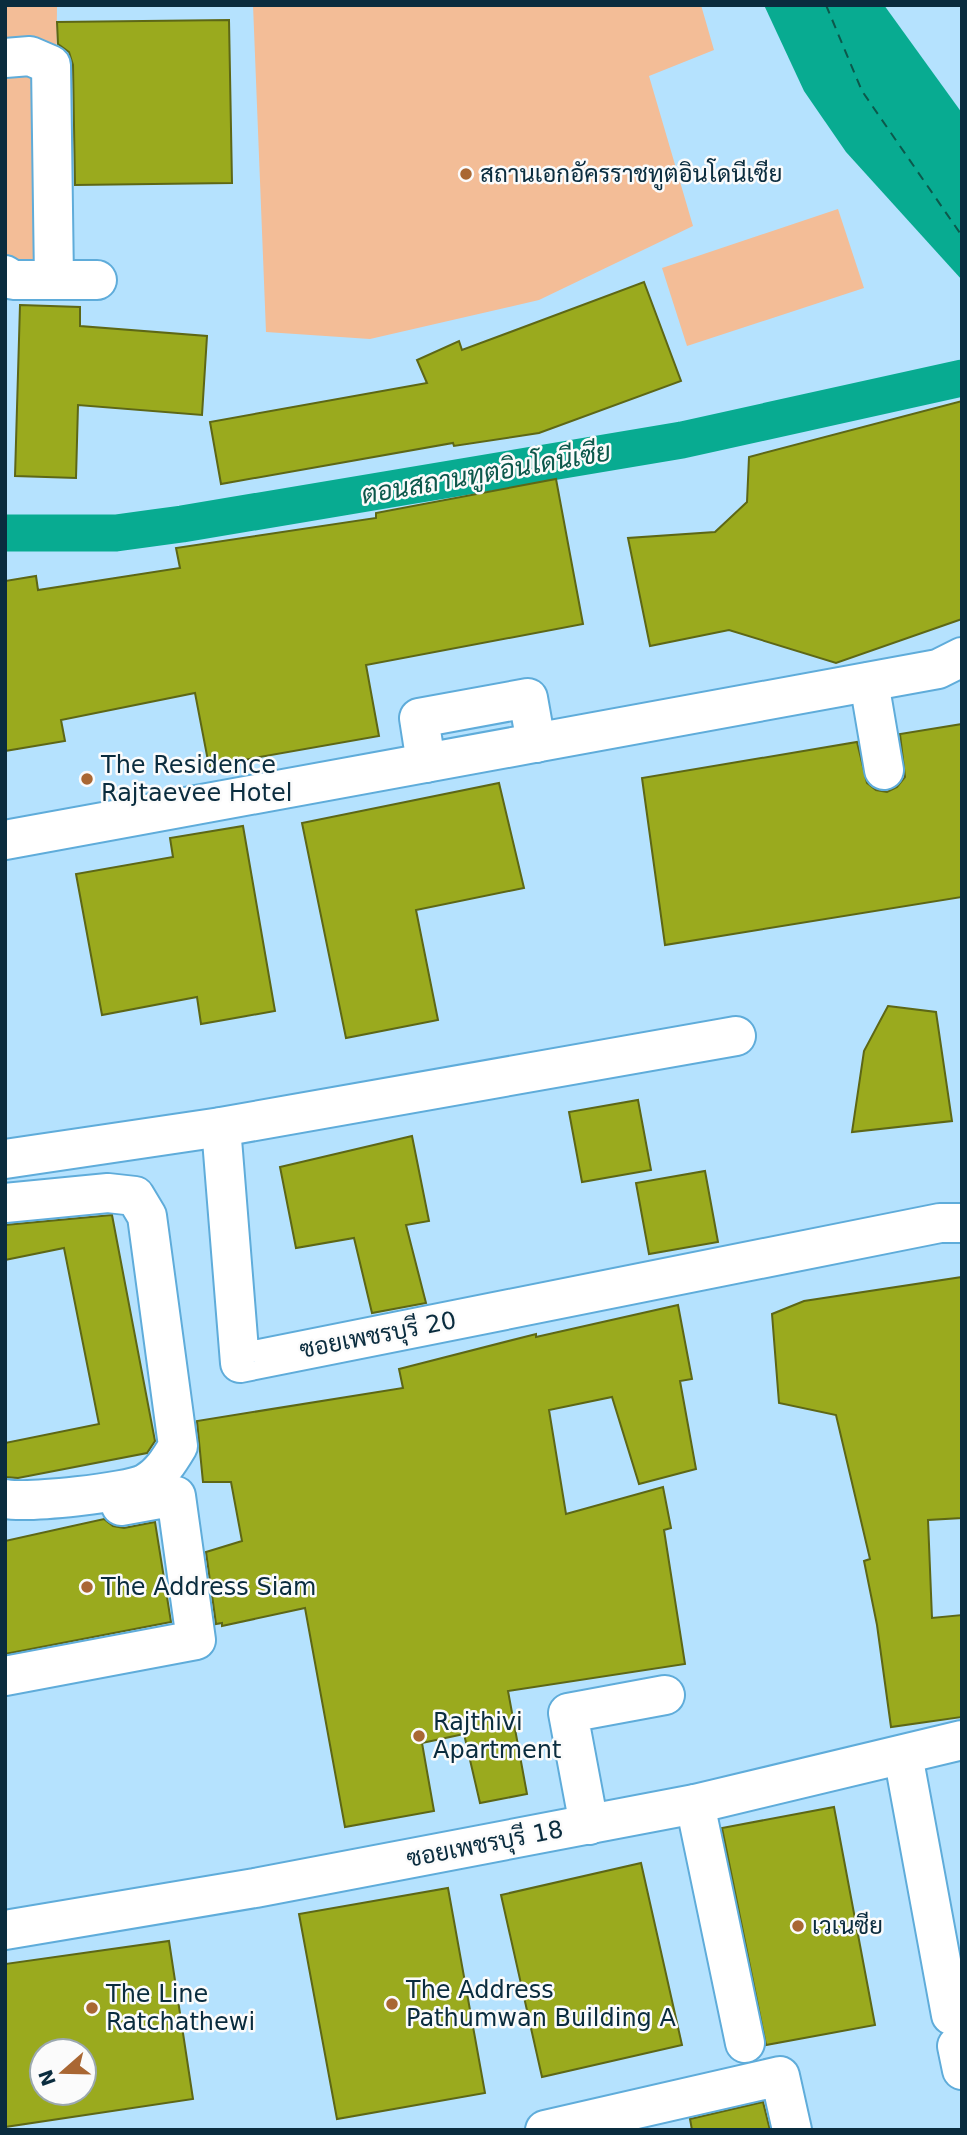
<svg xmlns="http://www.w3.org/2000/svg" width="967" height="2135" font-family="'DejaVu Sans',Sarabun,sans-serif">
<rect width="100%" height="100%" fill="#b5e2fe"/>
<g fill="#f3bd97">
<path d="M 5,5 L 57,5 L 55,260 L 5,302 Z"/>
<path d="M 253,5 L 701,5 L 714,50 L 649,76 L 693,226 L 539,300 L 370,339 L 266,332 Z"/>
<path d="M 838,209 L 864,288 L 687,346 L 662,268 Z"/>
</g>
<path fill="#08ab91" d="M 764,5 L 884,5 L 962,113 L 962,280 L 846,152 L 804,91 Z"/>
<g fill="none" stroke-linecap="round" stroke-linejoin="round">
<path stroke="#08ab91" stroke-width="37" d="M 5,533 L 116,533 L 182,524 L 682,440 L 962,378"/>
<path stroke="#0c584b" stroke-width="2" stroke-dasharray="9 7" stroke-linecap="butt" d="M 826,5 L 862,91 L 962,236"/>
</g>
<g fill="#9aaa1e" stroke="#5d6716" stroke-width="2" fill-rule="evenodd">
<path d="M 229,20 L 232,183 L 75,185 L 73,65 L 69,52 L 58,44 L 57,22 Z"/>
<path d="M 644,282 L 681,381 L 539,433 L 454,446 L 453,443 L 221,484 L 210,422 L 427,383 L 417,360 L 459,341 L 462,350 Z"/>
<path d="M 20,305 L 80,307 L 80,326 L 207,336 L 202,415 L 78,405 L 76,478 L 15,476 Z"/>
<path d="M 962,401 L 962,619 L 836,663 L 729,630 L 650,646 L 628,538 L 715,532 L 747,502 L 749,457 Z"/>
<path d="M 556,479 L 583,624 L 366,665 L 379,736 L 209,766 L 195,693 L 61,720 L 65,741 L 5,751 L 5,581 L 36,576 L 38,590 L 180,568 L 176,548 L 376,518 L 376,513 Z"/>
<path d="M 962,724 L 962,897 L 665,945 L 642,778 L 857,742 L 867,783 L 876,790 L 887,792 L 897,787 L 905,777 L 900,734 Z"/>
<path d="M 499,783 L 524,888 L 416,910 L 438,1020 L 346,1038 L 302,823 Z"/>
<path d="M 243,826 L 275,1011 L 201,1024 L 197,997 L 102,1015 L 76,874 L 173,857 L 170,838 Z"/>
<path d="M 888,1006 L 936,1012 L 952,1121 L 852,1132 L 864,1051 Z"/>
<path d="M 638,1100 L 651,1170 L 582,1182 L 569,1112 Z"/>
<path d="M 412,1136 L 429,1221 L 406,1225 L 426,1303 L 372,1313 L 354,1238 L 296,1248 L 280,1167 Z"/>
<path d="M 705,1171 L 718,1242 L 649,1254 L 636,1183 Z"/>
<path d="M 112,1215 L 155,1441 L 147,1453 L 18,1478 L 5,1477 L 5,1443 L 99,1424 L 64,1248 L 5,1260 L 5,1225 Z"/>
<path d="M 962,1277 L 962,1518 L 928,1520 L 932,1618 L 962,1615 L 962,1717 L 891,1727 L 877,1625 L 864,1561 L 870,1559 L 836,1415 L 779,1403 L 772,1314 L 804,1301 Z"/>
<path d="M 678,1305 L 692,1379 L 680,1381 L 696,1469 L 639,1484 L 612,1397 L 549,1410 L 566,1514 L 663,1487 L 671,1528 L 664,1530 L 685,1664 L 508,1691 L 527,1794 L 480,1803 L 464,1734 L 422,1743 L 434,1811 L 345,1827 L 305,1608 L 222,1626 L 222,1623 L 216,1624 L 206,1552 L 242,1541 L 231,1482 L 203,1482 L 197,1421 L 403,1388 L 399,1369 L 536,1334 L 536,1337 Z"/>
<path d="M 104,1519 L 113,1526 L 124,1528 L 155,1522 L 171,1622 L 5,1654 L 5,1541 Z"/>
<path d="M 834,1807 L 875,2025 L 766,2045 L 722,1828 Z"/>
<path d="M 641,1863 L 682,2045 L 542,2077 L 501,1895 Z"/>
<path d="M 448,1888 L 485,2093 L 337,2119 L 299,1914 Z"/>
<path d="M 169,1941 L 193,2099 L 5,2127 L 5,1964 ZM 42,2051 L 84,2051 L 84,2093 L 42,2093 Z"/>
<path d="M 763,2102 L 770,2130 L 692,2130 L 690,2119 Z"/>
</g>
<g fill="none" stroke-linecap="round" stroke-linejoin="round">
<defs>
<g id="minor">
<path d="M 5,58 L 30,56 L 51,65 L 54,280"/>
<path d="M 5,275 L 13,280 L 97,280"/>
<path d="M 869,682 L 884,770"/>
<path d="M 426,763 L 419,718 L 528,698 L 536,743"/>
<path d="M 5,840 L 938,669 L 962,657"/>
<path d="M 221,1127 L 240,1363 L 940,1223 L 962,1223"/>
<path d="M 5,1159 L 221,1127 L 736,1036"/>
<path d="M 5,1203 L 108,1193 L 135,1196 L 147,1216 L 178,1446 C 169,1461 161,1474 146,1483 C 127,1493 29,1503 5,1499"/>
<path d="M 5,1676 L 196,1640 L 176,1496 L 121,1506"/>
<path d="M 903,1755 L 951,2015"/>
<path d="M 695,1804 L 745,2043"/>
<path d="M 589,1825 L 568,1713 L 665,1695"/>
<path d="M 5,1930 L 255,1888 L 695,1804 L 962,1740"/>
<path d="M 957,2046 L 962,2070"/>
<path d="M 545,2130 L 780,2076 L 792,2130"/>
</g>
</defs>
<use href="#minor" stroke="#5facda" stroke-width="42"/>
<use href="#minor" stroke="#fff" stroke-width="38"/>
</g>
<g fill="#a96733" stroke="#fbfbfb" stroke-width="2.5">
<circle cx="466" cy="174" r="7"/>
<circle cx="87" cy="779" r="7"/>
<circle cx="87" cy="1587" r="7"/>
<circle cx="419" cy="1736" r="7"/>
<circle cx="798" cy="1926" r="7"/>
<circle cx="392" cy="2004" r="7"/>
<circle cx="92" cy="2008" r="7"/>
</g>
<g text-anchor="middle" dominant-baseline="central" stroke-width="5" stroke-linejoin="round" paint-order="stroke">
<g font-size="24" fill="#0a2c3e" stroke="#fbfbfb" text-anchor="start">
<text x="480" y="174">สถานเอกอัครราชทูตอินโดนีเซีย</text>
<text x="101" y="765">The Residence<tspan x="101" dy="28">Rajtaevee Hotel</tspan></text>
<text x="101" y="1587">The Address Siam</text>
<text x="433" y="1722">Rajthivi<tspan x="433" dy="28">Apartment</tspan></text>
<text x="812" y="1926">เวเนซีย</text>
<text x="406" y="1990">The Address<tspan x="406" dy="28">Pathumwan Building A</tspan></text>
<text x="106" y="1994">The Line<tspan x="106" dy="28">Ratchathewi</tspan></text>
</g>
<g font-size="24" fill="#0a2c3e" stroke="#fbfbfb">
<text transform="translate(378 1335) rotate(-11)">ซอยเพชรบุรี 20</text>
<text transform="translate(485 1844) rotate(-11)">ซอยเพชรบุรี 18</text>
</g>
<g font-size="26" font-style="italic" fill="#0c584b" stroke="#fbfbfb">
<text transform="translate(486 473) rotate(-10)">ตอนสถานทูตอินโดนีเซีย</text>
</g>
</g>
<rect width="967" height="2135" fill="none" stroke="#0a2c3e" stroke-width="14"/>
<g transform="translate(63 2072) rotate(250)"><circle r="33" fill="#fbfbfb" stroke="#9ba8af" stroke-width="2"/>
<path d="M0-5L12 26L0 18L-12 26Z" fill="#a96733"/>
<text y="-10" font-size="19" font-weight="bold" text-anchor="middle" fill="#0a2c3e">N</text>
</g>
</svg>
